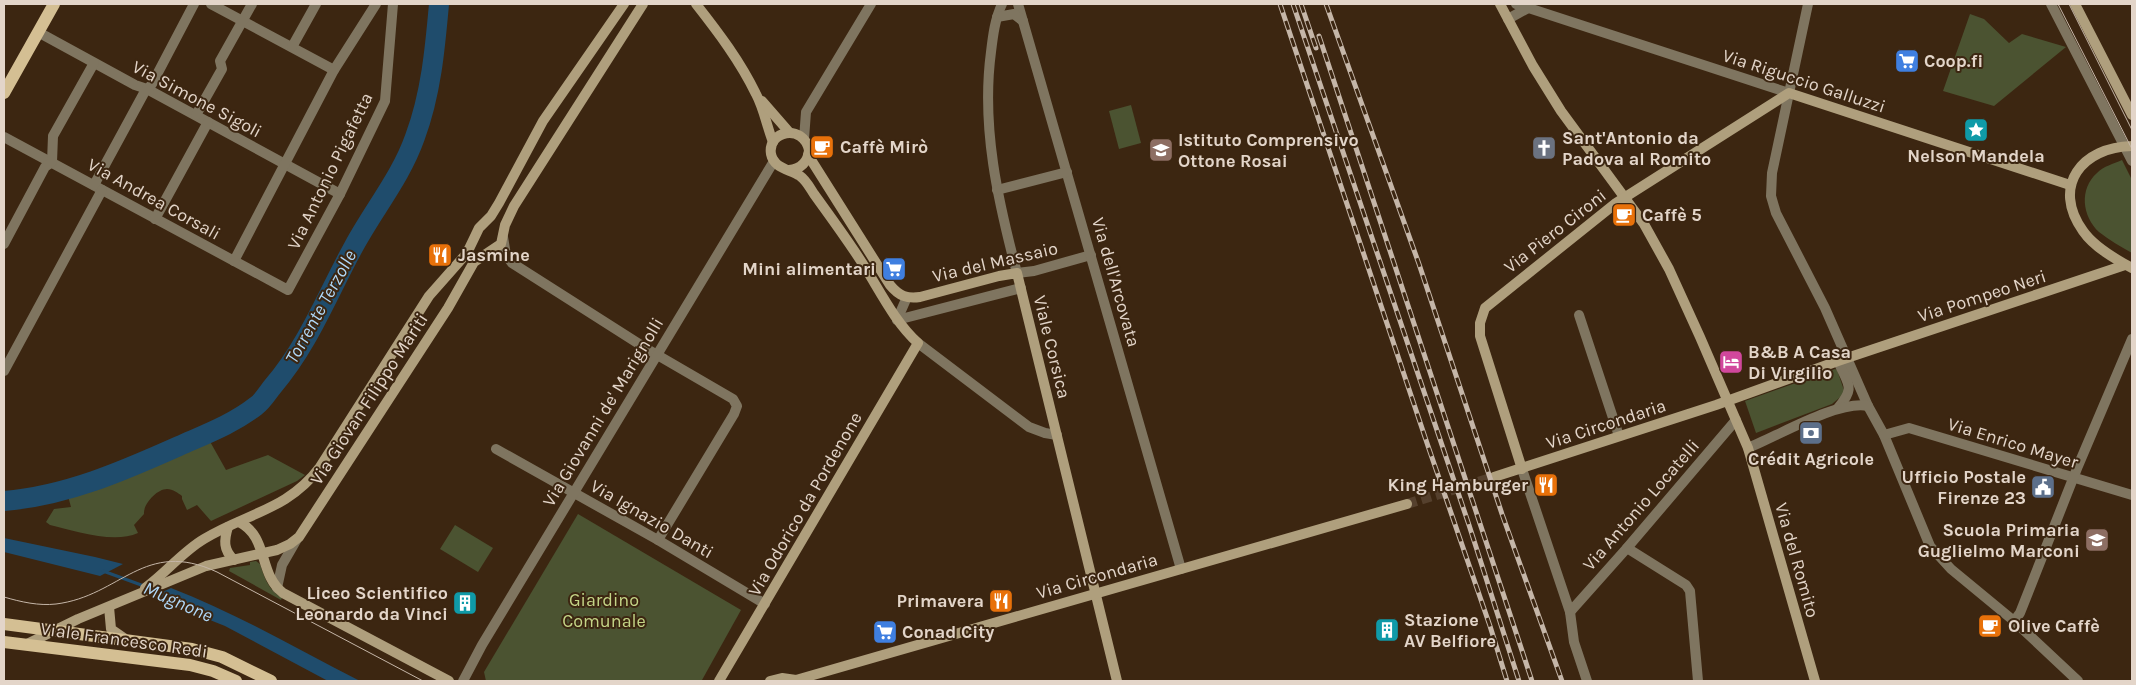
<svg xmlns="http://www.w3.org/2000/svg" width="2136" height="685" font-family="Karla,sans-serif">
<rect width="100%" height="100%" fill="#3c2611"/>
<g fill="#4b5331">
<path d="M 1970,14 L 1984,19 L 2009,43 L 2022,34 L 2066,47 L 1994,106 L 1943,91 Z"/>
<path d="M 1131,105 L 1141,143 L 1119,149 L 1109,111 Z"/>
<path d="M 2122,160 L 2132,180 L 2132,253 C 2121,247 2109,240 2099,232 C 2082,216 2079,189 2097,173 C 2104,166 2113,164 2122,160 Z"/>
<path d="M 1835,369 L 1837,370 L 1845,393 L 1832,404 L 1756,433 L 1745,401 Z"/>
<path d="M 208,438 L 226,470 L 268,455 L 305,475 L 297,481 L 211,521 L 197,505 L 187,510 L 182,499 L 182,496 C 178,493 173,489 167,489 C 157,489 143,504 144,514 L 134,525 L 138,533 C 114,544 75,531 50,525 L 46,522 L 54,509 L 71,507 L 68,496 Z"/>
<path d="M 578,514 L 741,610 L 702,680 L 486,681 L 484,672 Z"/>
<path d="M 455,525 L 493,548 L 478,572 L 440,549 Z"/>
<path d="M 250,562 L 256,561 L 260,564 C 265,579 268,589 282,598 L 281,600 L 229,571 L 230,568 L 250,565 Z"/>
</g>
<g fill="#1f4c6c">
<path d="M 4,538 L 95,557 L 123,564 L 100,576 L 4,552 Z"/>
<path d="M 171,588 C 236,613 297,649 360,681 L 328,681 L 225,626 L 152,597 Z"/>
</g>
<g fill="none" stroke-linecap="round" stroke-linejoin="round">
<path stroke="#1f4c6c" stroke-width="3" d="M 103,571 L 144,586"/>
<path stroke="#1f4c6c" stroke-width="20" d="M 4,501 C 66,496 123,471 179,446 C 206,434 233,424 256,406 C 263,401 268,392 273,386 C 309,344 328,293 354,246 C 374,209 401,177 415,137 C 431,94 435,49 439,4"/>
<path stroke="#55402d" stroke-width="10" stroke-dasharray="10 5" stroke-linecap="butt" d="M 1407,504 L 1494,477"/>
<g stroke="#7f7560" stroke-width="10">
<path d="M 211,4 L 334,70"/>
<path d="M 1002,4 C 995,19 993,35 991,52 C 981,127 998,201 1017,273 L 1034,271 L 1091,255"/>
<path d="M 1018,4 L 1181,569"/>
<path d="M 1516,4 L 1789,93"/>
<path d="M 1808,4 L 1772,173 L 1771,196 L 1776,213 L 1825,308 L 1868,406 L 1884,435 L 1930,546 L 1951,569 L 2014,621 L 2078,681"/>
<path d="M 2051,4 L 2132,161"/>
<path d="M 997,17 L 1014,14 L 1023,21"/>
<path d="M 1508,19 L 1528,8"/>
<path d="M 38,32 L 135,85 L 147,89 L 340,194"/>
<path d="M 292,47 L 316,4"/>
<path d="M 196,115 L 222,69 L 220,61 L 252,4"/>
<path d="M 4,137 L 288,290 L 340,194 L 385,101 L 393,4"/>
<path d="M 804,139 L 806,112 L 871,4"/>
<path d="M 94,185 L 144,93 L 152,84 L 194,4"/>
<path d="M 997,190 L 1067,172"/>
<path d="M 155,219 L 208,122"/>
<path d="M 503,237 L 506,255 L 512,263 L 647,349 L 733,399 L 737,406 L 734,414 L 658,540"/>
<path d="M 4,244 L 45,167 L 52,162 L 53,136 L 94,63"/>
<path d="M 234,261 L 334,70 L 376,4"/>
<path d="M 1579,315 L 1619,436"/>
<path d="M 897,320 L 1021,288"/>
<path d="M 897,320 L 907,297"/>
<path d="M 918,343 L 1029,427 L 1045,433 L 1057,435"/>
<path d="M 4,371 L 102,190"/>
<path d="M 1838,408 C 1856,387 1848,385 1838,361"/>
<path d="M 1884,435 L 1909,428 L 2132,495"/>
<path d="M 1748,448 C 1778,436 1838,400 1868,406"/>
<path d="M 496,449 L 658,540 L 765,604"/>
<path d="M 1522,469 L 1570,612 L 1574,642 L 1587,681"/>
<path d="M 1627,548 L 1686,585 L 1690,591 L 1698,681"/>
<path d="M 277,588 L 282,565 L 297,539"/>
<path d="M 1570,612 L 1627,548 L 1736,420"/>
<path d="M 2014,621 L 2020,613 L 2078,466 L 2132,339"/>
<path d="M 463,681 L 482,645 L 774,161"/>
</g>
<g stroke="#af9f7d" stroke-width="10">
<path d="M 696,4 C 718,32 740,61 756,94 C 764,109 767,127 773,142"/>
<path d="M 1500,4 L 1533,66 L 1561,111 L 1644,224 L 1669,269 L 1700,337 L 1748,448 L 1815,681"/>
<path d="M 2075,4 L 2132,115"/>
<path d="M 762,101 L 789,132"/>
<path d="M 2132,146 C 2082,147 2051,186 2083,231 C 2094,247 2115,259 2132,268"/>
<path d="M 808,155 L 890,285 C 899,296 907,299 920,297 L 999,276 L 1017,273 L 1117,681"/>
<path d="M 1522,469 L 1480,336 L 1480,323 L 1485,308 L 1616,203 L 1789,93 L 2070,185"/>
<path d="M 1494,477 L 1716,405 L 1838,361 L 2125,265"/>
<path d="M 239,522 C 269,537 258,574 283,593 L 449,681"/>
<path d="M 228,527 C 224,540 223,550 234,560"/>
<path d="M 145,588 C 166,573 182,552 204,539 C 247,513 288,510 320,467 L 429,296 L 467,253 L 479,228 L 491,216 L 499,203 L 543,121 L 624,4"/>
<path d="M 109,607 L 111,629 L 124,638"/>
<path d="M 27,644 L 78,619 L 206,566 L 277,550 L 290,544 L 299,537 L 448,308 L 474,262 L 501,244 L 505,225 L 514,206 L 643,4"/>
<path d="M 719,681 L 918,343 C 896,323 882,295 866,269 C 850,243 832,219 814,194 C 810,188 806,180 800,176 C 790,169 774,169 771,154 C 767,131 803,123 809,150 C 808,162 801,169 789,170"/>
<path d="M 770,681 L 782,678 L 796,680 L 1407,504"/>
</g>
<g stroke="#d4bf93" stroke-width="12">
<path d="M 4,93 L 54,4"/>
<path d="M 4,624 L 192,649 L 222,657 L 271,681"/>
<path d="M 4,642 L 190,665 L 213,671 L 236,681"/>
</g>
<g stroke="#c5b6a8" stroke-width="1">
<path d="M 2058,4 L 2132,149"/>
<path d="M 2069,4 L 2132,130"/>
<path d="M 4,597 C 21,602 39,606 56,604 C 121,596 144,538 217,572 L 423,681"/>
</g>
<defs>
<g id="rail">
<path d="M 1280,4 L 1428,446 L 1490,626 L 1507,681"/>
<path d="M 1293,4 L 1469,525 L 1519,681"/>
<path d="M 1301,4 L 1316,48"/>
<path d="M 1326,4 L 1419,264 L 1502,514 L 1562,681"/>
<path d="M 1319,36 L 1532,681"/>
</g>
</defs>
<use href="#rail" stroke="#c5b6a8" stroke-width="5"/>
<use href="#rail" stroke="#3c2611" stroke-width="3" stroke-dasharray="9" stroke-linecap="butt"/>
</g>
<defs>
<symbol id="supermarket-square" viewBox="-11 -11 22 22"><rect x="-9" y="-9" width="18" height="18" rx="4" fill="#3f7fe0" stroke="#3c2611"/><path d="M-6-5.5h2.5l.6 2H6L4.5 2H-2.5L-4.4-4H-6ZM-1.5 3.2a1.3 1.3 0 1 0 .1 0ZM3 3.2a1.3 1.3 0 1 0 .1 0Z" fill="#fff"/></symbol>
<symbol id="sight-square" viewBox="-11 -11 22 22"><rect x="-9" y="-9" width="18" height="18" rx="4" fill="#0f9aa8" stroke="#3c2611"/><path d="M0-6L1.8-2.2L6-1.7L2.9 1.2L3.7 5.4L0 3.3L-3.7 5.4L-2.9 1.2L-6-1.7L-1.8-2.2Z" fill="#fff"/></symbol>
<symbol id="cafe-square" viewBox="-11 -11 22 22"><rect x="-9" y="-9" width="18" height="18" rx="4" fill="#e8710a" stroke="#3c2611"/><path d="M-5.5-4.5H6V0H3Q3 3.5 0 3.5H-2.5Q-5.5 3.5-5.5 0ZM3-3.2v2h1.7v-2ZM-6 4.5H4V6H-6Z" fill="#fff"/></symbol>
<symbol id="church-square" viewBox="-11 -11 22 22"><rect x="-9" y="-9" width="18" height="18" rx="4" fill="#6b7280" stroke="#3c2611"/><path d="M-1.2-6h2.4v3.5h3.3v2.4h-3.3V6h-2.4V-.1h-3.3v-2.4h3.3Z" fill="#fff"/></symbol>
<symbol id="school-square" viewBox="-11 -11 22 22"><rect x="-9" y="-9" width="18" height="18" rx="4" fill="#8d6e63" stroke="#3c2611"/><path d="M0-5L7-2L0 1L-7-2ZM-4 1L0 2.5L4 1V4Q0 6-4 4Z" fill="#fff"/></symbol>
<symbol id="restaurant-square" viewBox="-11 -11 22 22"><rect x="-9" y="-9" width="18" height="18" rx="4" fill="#e8710a" stroke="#3c2611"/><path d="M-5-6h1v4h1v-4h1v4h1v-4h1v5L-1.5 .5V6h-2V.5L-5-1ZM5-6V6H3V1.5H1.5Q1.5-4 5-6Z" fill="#fff"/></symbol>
<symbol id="hotel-square" viewBox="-11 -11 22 22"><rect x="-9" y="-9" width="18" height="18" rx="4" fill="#d1479c" stroke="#3c2611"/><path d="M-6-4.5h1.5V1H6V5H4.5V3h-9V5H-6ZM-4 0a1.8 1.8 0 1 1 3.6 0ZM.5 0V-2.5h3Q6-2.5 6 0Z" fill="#fff"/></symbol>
<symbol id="bank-square" viewBox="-11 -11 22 22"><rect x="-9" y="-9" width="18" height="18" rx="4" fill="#5c6f8a" stroke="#3c2611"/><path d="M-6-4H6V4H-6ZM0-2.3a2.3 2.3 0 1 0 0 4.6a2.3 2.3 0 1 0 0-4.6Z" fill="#fff"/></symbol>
<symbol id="civic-square" viewBox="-11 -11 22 22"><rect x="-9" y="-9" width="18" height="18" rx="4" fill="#5c6f8a" stroke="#3c2611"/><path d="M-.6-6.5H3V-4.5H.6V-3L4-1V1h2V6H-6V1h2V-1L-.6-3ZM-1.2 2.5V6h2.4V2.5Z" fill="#fff"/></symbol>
<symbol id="building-square" viewBox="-11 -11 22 22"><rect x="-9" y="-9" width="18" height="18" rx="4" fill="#0f9aa8" stroke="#3c2611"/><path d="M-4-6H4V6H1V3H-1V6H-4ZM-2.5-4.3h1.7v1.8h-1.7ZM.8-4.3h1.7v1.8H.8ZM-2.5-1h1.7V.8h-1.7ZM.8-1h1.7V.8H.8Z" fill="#fff"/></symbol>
</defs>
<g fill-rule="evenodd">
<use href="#supermarket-square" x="1893" y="47" width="28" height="28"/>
<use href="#sight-square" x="1962" y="116" width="28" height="28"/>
<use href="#cafe-square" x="808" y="133" width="28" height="28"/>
<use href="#church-square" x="1530" y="134" width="28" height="28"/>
<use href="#school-square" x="1147" y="136" width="28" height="28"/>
<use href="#cafe-square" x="1610" y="201" width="28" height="28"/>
<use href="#restaurant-square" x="426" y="241" width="28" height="28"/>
<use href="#supermarket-square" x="880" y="255" width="28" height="28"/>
<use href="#hotel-square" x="1717" y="348" width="28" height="28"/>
<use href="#bank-square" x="1797" y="419" width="28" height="28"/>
<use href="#restaurant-square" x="1532" y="471" width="28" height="28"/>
<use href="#civic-square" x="2029" y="473" width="28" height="28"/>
<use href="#school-square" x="2083" y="526" width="28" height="28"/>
<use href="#restaurant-square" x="987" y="587" width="28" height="28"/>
<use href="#building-square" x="451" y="589" width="28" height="28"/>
<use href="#cafe-square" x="1976" y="612" width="28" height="28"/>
<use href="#building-square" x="1373" y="616" width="28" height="28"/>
<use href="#supermarket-square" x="871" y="618" width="28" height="28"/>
</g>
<g text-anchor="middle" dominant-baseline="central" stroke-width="4" stroke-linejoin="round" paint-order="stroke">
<g font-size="18" font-weight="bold" fill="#e3d5c9" stroke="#3c2611" text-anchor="start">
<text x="1924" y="61">Coop.fi</text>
<text x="1562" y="138">Sant'Antonio da<tspan x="1562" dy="21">Padova al Romito</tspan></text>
<text x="1178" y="140">Istituto Comprensivo<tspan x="1178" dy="21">Ottone Rosai</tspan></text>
<text x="840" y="147">Caffè Mirò</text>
<text x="1976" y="156" text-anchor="middle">Nelson Mandela</text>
<text x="1642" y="215">Caffè 5</text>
<text x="458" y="255">Jasmine</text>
<text x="876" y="269" text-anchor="end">Mini alimentari</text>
<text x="1748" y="352">B&amp;B A Casa<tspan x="1748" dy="21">Di Virgilio</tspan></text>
<text x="1811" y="459" text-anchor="middle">Crédit Agricole</text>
<text x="2026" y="477" text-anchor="end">Ufficio Postale<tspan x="2026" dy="21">Firenze 23</tspan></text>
<text x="1528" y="485" text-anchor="end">King Hamburger</text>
<text x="2080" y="530" text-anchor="end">Scuola Primaria<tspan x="2080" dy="21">Guglielmo Marconi</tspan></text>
<text x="448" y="593" text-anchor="end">Liceo Scientifico<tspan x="448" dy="21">Leonardo da Vinci</tspan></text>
<text x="984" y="601" text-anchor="end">Primavera</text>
<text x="1404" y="620">Stazione<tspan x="1404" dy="21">AV Belfiore</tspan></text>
<text x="2008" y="626">Olive Caffè</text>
<text x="902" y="632">Conad City</text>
</g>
<g font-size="18" fill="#e3d5c9" stroke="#3c2611">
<text transform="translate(1804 81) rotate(18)">Via Riguccio Galluzzi</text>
<text transform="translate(197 99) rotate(28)">Via Simone Sigoli</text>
<text transform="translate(330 171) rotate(-64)">Via Antonio Pigafetta</text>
<text transform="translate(154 199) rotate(29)">Via Andrea Corsali</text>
<text transform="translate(1555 231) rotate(-38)">Via Piero Cironi</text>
<text transform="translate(995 262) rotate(-13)">Via del Massaio</text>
<text transform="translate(1116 282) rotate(74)">Via dell'Arcovata</text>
<text transform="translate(1982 296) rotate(-18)">Via Pompeo Neri</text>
<text transform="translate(1052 347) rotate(76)">Viale Corsica</text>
<text transform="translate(369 399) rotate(-57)">Via Giovan Filippo Mariti</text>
<text transform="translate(603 412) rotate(-59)">Via Giovanni de' Marignolli</text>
<text transform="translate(1606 424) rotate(-18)">Via Circondaria</text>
<text transform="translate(2013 443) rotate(17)">Via Enrico Mayer</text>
<text transform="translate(805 504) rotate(-60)">Via Odorico da Pordenone</text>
<text transform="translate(1641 505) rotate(-49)">Via Antonio Locatelli</text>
<text transform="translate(652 519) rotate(30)">Via Ignazio Danti</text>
<text transform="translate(1797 560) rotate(74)">Via del Romito</text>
<text transform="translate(1097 576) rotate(-16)">Via Circondaria</text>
<text transform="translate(124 640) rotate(8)">Viale Francesco Redi</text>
</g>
<g font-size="18" fill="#c4d587" stroke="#3c2611">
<text x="604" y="600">Giardino<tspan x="604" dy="21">Comunale</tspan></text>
</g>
<g font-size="19" font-style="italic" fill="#b0d8f8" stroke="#3c2611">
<text transform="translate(321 307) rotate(-61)">Torrente Terzolle</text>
<text transform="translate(178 602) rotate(24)">Mugnone</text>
</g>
</g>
<rect width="2136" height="685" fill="none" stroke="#e3d5c9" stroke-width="10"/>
</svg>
